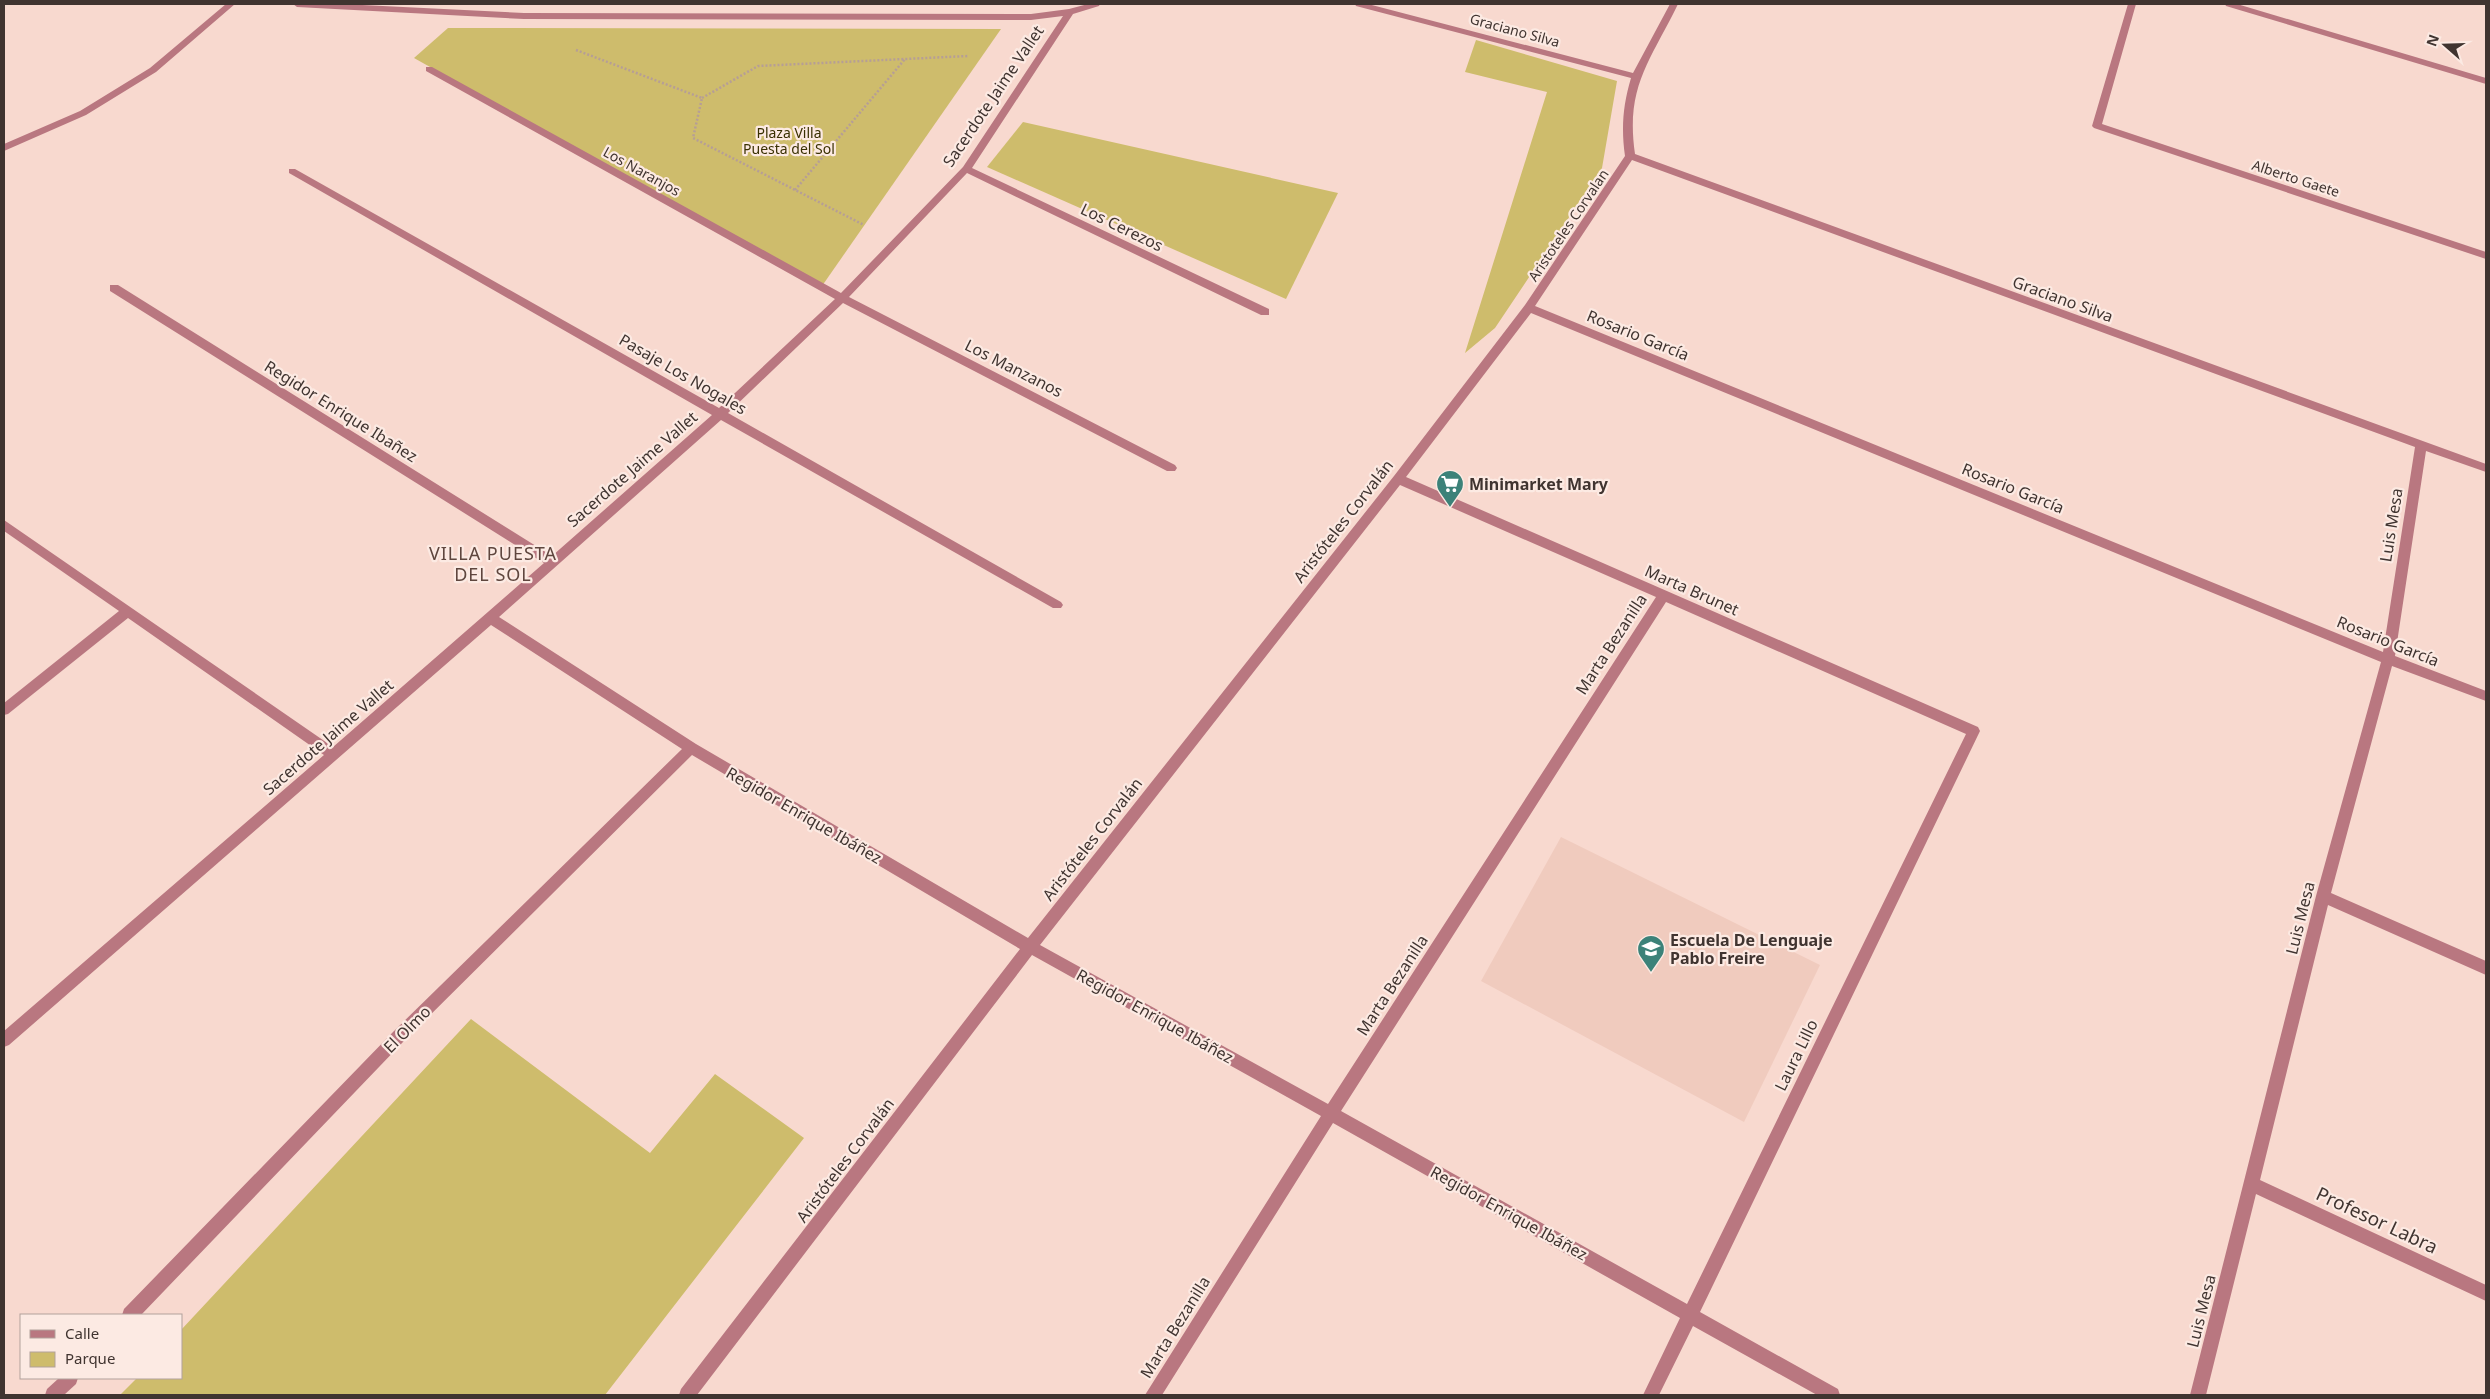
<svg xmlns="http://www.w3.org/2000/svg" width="2490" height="1399" font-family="'Noto Sans',sans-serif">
<rect width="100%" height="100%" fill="#f8d9cf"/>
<path fill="#f0cbbe" d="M 1561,837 L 1820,965 L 1744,1122 L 1481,981 Z"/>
<g fill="#cebc6c">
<path d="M 448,28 L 1001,29 L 822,286 L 414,58 Z"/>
<path d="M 1476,40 L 1617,81 L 1602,168 L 1495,328 L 1465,353 L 1547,92 L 1465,72 Z"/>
<path d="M 1023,122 L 1338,193 L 1286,299 L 987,167 Z"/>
<path d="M 471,1019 L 650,1153 L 715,1074 L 804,1138 L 605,1395 L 120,1395 L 137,1378 L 181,1378 L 181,1330 Z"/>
</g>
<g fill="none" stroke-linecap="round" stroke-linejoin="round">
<g stroke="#b69e96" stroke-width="2.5" stroke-dasharray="2 2" stroke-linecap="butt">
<path d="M 576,50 L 702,98 L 693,138 L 864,225"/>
<path d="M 702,98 L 758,66 L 968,56"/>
<path d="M 795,190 L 905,59"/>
</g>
<g fill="#b97780" fill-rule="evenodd">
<path d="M 226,4 L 235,4 L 156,72 L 86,115 L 4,151 L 4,144 L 80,111 L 150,68 Z"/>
<path d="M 293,4 L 342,4 L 524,13 L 1031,14 L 1069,9 L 1088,4 L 1100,4 L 1099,6 L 1073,14 L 972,168 L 1269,309 L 1269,315 L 1261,315 L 967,173 L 849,297 L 1175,465 L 1177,468 L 1175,471 L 1167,471 L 843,303 L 728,413 L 1061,602 L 1063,605 L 1061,608 L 1053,608 L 721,420 L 499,617 L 696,744 L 1028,938 L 1394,476 L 1525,305 L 1625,156 C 1621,128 1623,105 1631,78 L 1356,6 L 1355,4 L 1368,4 L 1633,73 L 1670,4 L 1678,4 C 1651,60 1625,86 1635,154 L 2486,464 L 2486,472 L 2426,451 L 2395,656 L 2486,691 L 2486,701 L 2392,666 L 2331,893 L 2486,961 L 2486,975 L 2328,905 L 2260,1180 L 2486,1285 L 2486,1301 L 2256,1194 L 2206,1395 L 2190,1395 L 2316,896 L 2381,662 L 1531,313 L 1406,477 L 1978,727 L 1980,731 L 1700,1312 L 1838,1389 L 1840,1395 L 1817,1395 L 1693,1326 L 1659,1395 L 1643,1395 L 1680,1318 L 1333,1123 L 1162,1395 L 1145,1395 L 1321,1116 L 1032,955 L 697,1395 L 679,1395 L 681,1389 L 1020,949 L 692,755 L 403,1042 L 141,1315 L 122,1315 L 124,1309 L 393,1032 L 682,749 L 491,625 L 9,1045 L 4,1047 L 4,1031 L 324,755 L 128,618 L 8,714 L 4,715 L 4,703 L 119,611 L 4,531 L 4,520 L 333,747 L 544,563 L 110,291 L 110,285 L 118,285 L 552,556 L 712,415 L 289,173 L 289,169 L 295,169 L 719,408 L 835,299 L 426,71 L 426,67 L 432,67 L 841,293 L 963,167 L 1063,16 L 1031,20 L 524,19 L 297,7 ZM 1632,160 L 2415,447 L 2383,652 L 1535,306 ZM 1400,485 L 1656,597 L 1328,1104 L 1040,945 ZM 1666,602 L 1966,734 L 1687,1304 L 1341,1111 Z"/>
<path d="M 2128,4 L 2136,4 L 2102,124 L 2486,252 L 2486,259 L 2094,128 L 2092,126 Z"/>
<path d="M 2225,4 L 2237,4 L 2486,78 L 2486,84 L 2226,6 Z"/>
<path d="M 59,1378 L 78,1378 L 76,1384 L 64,1395 L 45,1395 L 47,1389 Z"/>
</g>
</g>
<defs>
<symbol id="supermarket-pin" viewBox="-11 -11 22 30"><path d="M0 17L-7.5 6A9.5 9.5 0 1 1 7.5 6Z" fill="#3c8279" stroke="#fceae3"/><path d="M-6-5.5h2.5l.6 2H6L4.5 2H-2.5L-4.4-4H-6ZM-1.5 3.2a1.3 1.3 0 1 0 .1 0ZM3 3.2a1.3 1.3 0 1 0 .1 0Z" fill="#fff"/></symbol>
<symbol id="school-pin" viewBox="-11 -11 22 30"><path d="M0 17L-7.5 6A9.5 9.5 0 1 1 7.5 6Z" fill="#3c8279" stroke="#fceae3"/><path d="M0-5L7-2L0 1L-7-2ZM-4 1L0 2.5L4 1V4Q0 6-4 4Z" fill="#fff"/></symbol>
</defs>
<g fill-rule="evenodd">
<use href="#supermarket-pin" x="1434" y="468" width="32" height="43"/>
<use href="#school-pin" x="1635" y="933" width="32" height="43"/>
</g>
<g text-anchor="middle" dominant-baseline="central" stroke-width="4.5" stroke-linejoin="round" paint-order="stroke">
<g font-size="14" fill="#403430" stroke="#fceae3">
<text transform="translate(1515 30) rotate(15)">Graciano Silva</text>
<text transform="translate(642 171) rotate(29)">Los Naranjos</text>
<text transform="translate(2296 178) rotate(18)">Alberto Gaete</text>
<text transform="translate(1568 225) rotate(-56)">Aristoteles Corvalan</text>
</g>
<g font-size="14" fill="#393002" stroke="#fceae3">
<text x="789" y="132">Plaza Villa<tspan x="789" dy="16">Puesta del Sol</tspan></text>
</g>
<g font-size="16" fill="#403430" stroke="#fceae3">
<text transform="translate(993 96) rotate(-56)">Sacerdote Jaime Vallet</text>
<text transform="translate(1122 227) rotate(26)">Los Cerezos</text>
<text transform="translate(2063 299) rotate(20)">Graciano Silva</text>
<text transform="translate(1638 335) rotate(22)">Rosario García</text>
<text transform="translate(1014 368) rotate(27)">Los Manzanos</text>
<text transform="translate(683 374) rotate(30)">Pasaje Los Nogales</text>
<text transform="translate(341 411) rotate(32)">Regidor Enrique Ibañez</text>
<text transform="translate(632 469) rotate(-41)">Sacerdote Jaime Vallet</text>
<text transform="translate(2013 488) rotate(22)">Rosario García</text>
<text transform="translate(1343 521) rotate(-52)">Aristóteles Corvalán</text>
<text transform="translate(2391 525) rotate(-81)">Luis Mesa</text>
<text transform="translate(1692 590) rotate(24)">Marta Brunet</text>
<text transform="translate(2388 641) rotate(22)">Rosario García</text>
<text transform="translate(1611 644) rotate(-57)">Marta Bezanilla</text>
<text transform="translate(328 737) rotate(-41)">Sacerdote Jaime Vallet</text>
<text transform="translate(804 815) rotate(30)">Regidor Enrique Ibáñez</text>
<text transform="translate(1092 839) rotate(-52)">Aristóteles Corvalán</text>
<text transform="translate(2300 918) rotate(-76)">Luis Mesa</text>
<text transform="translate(1392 985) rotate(-57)">Marta Bezanilla</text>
<text transform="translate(1155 1016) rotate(29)">Regidor Enrique Ibáñez</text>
<text transform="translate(407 1029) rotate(-45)">El Olmo</text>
<text transform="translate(1796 1055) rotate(-64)">Laura Lillo</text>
<text transform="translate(845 1160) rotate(-53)">Aristóteles Corvalán</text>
<text transform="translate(1509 1213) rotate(29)">Regidor Enrique Ibáñez</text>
<text transform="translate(2201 1311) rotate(-76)">Luis Mesa</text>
<text transform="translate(1175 1327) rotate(-58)">Marta Bezanilla</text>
</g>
<g font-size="16" font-weight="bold" fill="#403430" stroke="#fceae3" text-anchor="start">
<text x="1469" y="484">Minimarket Mary</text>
<text x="1670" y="940">Escuela De Lenguaje<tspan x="1670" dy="18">Pablo Freire</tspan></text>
</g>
<g font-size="18" letter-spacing="1" fill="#5f463e" stroke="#fceae3">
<text x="493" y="553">VILLA PUESTA<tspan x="493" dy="21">DEL SOL</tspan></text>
</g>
<g font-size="19" fill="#403430" stroke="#fceae3">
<text transform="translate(2377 1220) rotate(25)">Profesor Labra</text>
</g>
</g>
<rect width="2490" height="1399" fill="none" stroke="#403430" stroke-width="10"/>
<rect x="20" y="1314" width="162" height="65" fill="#fceae3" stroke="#b1a19b"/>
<rect x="30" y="1330" width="25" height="8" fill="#b97780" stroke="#b1a19b"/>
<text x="65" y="1339" font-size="15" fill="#403430">Calle</text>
<rect x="30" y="1352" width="25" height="15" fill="#cebc6c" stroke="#b1a19b"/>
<text x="65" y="1364" font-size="15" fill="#403430">Parque</text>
<g transform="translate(2445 45) rotate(290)" stroke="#fceae3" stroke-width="4" paint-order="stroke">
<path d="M0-4L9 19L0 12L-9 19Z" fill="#403430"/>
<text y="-8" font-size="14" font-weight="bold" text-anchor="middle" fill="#403430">N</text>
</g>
</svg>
